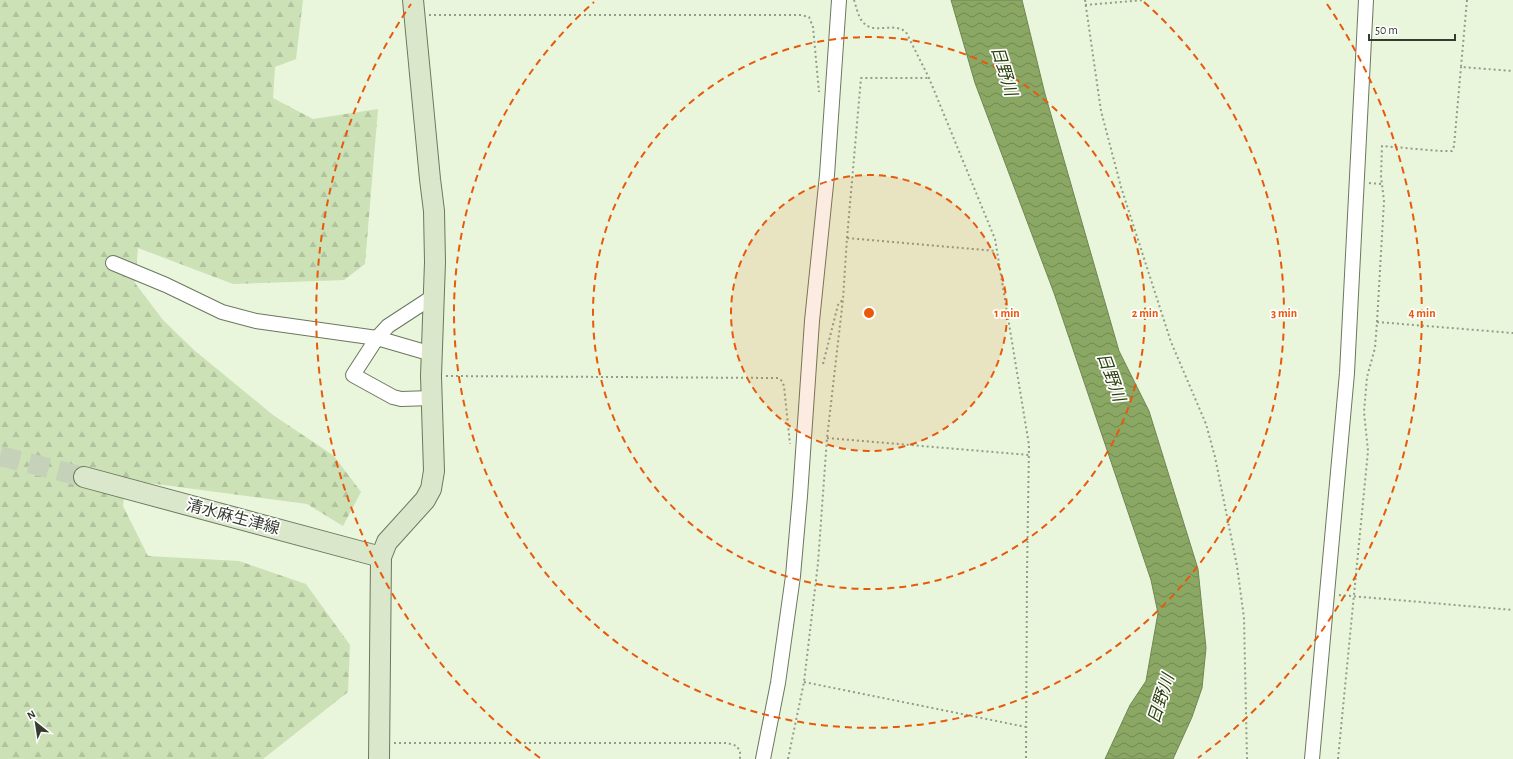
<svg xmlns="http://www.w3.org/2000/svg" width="1513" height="759" font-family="'Alegreya Sans','Noto Sans JP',sans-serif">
<defs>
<pattern id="forest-firs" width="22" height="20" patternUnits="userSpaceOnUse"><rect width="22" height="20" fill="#cde1b7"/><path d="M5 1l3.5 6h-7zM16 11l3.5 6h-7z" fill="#b1c29e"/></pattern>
<pattern id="water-waves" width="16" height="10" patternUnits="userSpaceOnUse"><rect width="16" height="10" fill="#8aa764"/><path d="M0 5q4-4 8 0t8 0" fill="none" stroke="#728953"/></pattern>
</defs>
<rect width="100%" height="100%" fill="#e9f6db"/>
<path fill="url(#forest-firs)" d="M 0,0 L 303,0 L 296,59 L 275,67 L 273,98 L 313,119 L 378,109 L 365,264 L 344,280 L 233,284 L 138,248 L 135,283 L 163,320 L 194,350 L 273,415 L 334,456 L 361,492 L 343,526 L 307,504 L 126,480 L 123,506 L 148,556 L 239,561 L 306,584 L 350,645 L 348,692 L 263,759 L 0,759 Z"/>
<path fill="url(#water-waves)" stroke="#718755" d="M 951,0 L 1022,0 L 1045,94 L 1119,351 L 1149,411 L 1198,569 L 1206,648 L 1202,688 L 1192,717 L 1173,759 L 1105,759 L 1130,705 L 1146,681 L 1158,613 L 1151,580 L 1054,293 L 975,83 Z"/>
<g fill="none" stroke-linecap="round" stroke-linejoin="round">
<path stroke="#c5d1b9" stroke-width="20" stroke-dasharray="20 10" stroke-linecap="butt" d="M 0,456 L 84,477"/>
<defs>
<g id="street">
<path d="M 113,263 L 166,285 L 222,312 L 256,321 L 377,338 L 432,354"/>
<path d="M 432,398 L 401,399 L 393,397 L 353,375 L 377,338 L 388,326 L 434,296"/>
<path d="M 763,759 L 778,683 L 793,576 L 800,496 L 812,321 L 827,175 L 839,0"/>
<path d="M 1312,759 L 1347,373 L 1366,0"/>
</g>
<g id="secondary">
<path d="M 84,477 L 381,557"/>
<path d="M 379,759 L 381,557 L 387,542 L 425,500 L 431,489 L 434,471 L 431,376 L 435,262 L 434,211 L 430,179 L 413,0"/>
</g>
</defs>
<use href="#street" stroke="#6c775f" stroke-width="16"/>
<use href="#secondary" stroke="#6c775f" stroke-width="22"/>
<g stroke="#939c89" stroke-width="2" stroke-dasharray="2 3" stroke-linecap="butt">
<path d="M 854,0 C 856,6 858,16 862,21 C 873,36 892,21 906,32 L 929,78 L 995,239 L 1029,445 L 1027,574 L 1026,759"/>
<path d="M 1085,0 L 1101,111 L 1121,187 L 1171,342 L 1206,424 L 1215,457 L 1237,566 L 1244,618 L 1247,759"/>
<path d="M 1467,0 L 1461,67 L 1513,71"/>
<path d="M 1085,5 L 1144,0"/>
<path d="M 429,15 L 801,15 L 809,17 L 813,27 L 819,92"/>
<path d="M 1369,183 L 1381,184"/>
<path d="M 847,238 L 861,78 L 929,78"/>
<path d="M 1377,322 L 1513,333"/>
<path d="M 823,364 L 838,305 L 843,299 L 847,238 L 996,251"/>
<path d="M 446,376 L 778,378 L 782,381 L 784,386 L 790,444"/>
<path d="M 827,438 L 1029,455"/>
<path d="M 1339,595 L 1513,610"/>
<path d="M 804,682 L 1026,727"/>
<path d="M 394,743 L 727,743 L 737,746 L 740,752 L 740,759"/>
<path d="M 788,759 L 804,682 L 818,563 L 827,438 L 843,299"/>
<path d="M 1338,759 L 1368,451 L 1364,412 L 1367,377 L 1375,348 L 1377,322 L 1384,201 L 1381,176 L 1382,146 L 1440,151 L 1452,151 L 1454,146 L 1461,67"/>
</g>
<use href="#street" stroke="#fff" stroke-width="14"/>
<use href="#secondary" stroke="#dbe7ca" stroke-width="20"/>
</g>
<circle cx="869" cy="313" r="138" fill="#e8590c" fill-opacity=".12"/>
<g fill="none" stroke="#e8590c" stroke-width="2" stroke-dasharray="7 5">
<circle cx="869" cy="313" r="138"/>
<circle cx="869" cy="313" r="276"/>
<path d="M1144 2A415 415 0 1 1 594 2"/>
<path d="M540 758A553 553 0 0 1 411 4M1327 4A553 553 0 0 1 1198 758"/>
</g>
<g text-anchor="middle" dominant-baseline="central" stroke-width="3.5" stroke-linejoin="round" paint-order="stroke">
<g font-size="16" fill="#373c32" stroke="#fff">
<text transform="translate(233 517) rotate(15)">清水麻生津線</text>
</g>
<g font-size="17" font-style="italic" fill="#2e4110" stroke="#fff">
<text transform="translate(1004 71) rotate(73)">日野川</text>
<text transform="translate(1111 377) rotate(70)">日野川</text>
<text transform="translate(1161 699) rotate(-72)">日野川</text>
</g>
</g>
<circle cx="869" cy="313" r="6" fill="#e8590c" stroke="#fff" stroke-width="2"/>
<g font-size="12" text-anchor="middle" font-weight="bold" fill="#e8590c" stroke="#fff" stroke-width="3.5" stroke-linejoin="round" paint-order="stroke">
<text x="1007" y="317">1 min</text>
<text x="1145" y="317">2 min</text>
<text x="1284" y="317">3 min</text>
<text x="1422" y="317">4 min</text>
</g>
<g transform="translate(36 723) rotate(330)" stroke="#ffffff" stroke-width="3" paint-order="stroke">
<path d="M0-3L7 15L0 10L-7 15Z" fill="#373c32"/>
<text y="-6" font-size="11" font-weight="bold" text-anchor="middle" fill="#373c32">N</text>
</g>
<path d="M1369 34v6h86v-6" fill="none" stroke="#373c32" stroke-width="2"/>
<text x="1375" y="34" font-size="12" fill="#373c32" stroke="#ffffff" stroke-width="3" paint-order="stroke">50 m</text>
</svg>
